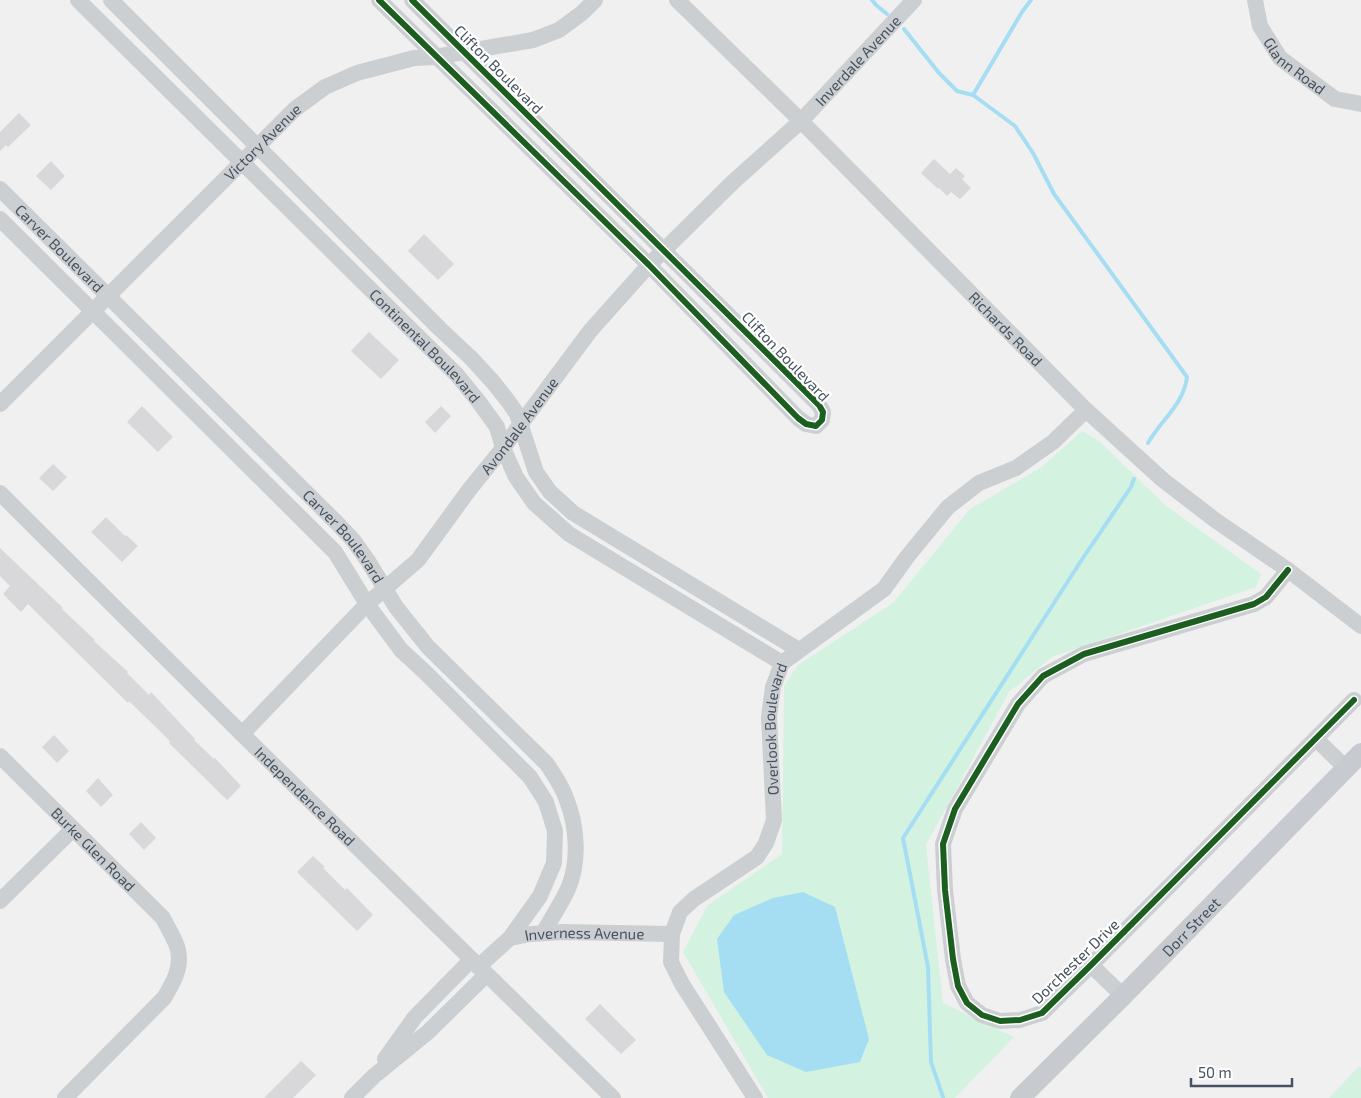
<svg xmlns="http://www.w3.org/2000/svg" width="1361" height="1098" font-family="'Exo 2',sans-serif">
<rect width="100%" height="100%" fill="#f1f0f0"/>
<g fill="#d3f2e0">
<path d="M 1082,431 L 1099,441 L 1165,505 L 1261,574 L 1256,587 L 1052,657 L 1009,692 L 926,845 L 943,1003 L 1014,1037 L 955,1098 L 768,1098 L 683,952 L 707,906 L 782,854 L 784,686 L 798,665 L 893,603 L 970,509 L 1042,467 Z"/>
<path d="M 1359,1066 L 1361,1068 L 1361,1098 L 1329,1098 Z"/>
</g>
<path fill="#a5def3" d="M 803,892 L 835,907 L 869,1039 L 860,1062 L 806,1072 L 767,1055 L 724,992 L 717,939 L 734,915 L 773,898 Z"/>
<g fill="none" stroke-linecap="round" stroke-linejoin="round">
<g stroke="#a5def3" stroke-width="4">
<path d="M 872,0 L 876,5 L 887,14"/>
<path d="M 1031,0 L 1022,12 L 973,95 L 1015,126 L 1033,153 L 1054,194 L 1187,377 C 1184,404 1161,420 1148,443"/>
<path d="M 904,29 L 939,73 L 957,91 L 973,95"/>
<path d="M 943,1097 L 931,1062 L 928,967 L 903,838 L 1081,561 L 1131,487 L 1134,479"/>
</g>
</g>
<g fill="#d8d8da">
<path d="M 19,113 L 31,125 L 8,147 L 6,145 L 0,151 L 0,132 Z"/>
<path d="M 934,159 L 950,174 L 956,168 L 965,176 L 962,179 L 971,188 L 960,199 L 951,192 L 947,196 L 939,188 L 938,189 L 921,173 Z"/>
<path d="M 51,161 L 65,176 L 51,190 L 36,176 Z"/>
<path d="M 424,234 L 454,264 L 438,280 L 408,251 Z"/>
<path d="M 369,332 L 399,360 L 381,379 L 351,351 Z"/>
<path d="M 142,406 L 173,437 L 158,452 L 127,422 Z"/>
<path d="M 441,406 L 451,416 L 435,433 L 425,422 Z"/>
<path d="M 53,464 L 67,477 L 53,491 L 39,478 Z"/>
<path d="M 106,517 L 125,536 L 126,535 L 138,546 L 122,562 L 91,532 Z"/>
<path d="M 0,548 L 63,608 L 62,609 L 95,640 L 94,641 L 128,672 L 127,673 L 149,695 L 151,692 L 195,739 L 194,740 L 214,759 L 215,758 L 241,786 L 227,800 L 169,743 L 170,741 L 129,701 L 128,703 L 30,606 L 28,604 L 21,612 L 3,594 L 10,586 L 0,576 Z"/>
<path d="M 54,735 L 69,751 L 57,763 L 42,747 Z"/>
<path d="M 98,778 L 113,795 L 101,807 L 86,791 Z"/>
<path d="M 141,822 L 156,838 L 144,850 L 129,834 Z"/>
<path d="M 313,856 L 325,867 L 323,868 L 345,890 L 347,888 L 373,915 L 357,931 L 297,872 Z"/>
<path d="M 600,1004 L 636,1040 L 621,1054 L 585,1019 Z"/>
<path d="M 301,1061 L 316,1075 L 293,1098 L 264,1098 Z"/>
</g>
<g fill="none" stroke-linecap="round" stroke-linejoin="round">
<g stroke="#cccfd1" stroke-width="16">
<path id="s1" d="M 78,0 L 457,375 L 479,402 L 497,427 L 503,448 L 516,477 L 534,503 L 569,534 L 782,663"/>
<path d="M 111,0 L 440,329 L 471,358 L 493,382 L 508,401 L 517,414 L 536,472 L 550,492 L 573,513 L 799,650"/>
<path d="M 379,0 L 649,265 L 798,418 L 806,424 L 816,426 L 822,420 L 823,412 L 819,405 L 412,0"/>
<path id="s2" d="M 677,0 L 801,121 L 1086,410 L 1163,480 L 1215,520 L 1288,570 L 1361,626"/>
<path id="s3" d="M 1255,0 L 1260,26 L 1280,58 L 1335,99 L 1361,104"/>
<path id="s4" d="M 0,189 L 337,523 L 353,540 L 368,561 L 396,607 L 428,647 L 547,764 C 554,775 562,786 566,798 C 577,825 580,861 568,889 C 561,904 551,919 543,933"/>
<path d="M 0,219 L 335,552 L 367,604 L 401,650 L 427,674 L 530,777 L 546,802 L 555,831 L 554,863 L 540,896 L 510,938"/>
<path id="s5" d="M 0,404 L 295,109 L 325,87 L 357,73 L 414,58 L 435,57 L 533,40 L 559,30 L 582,13 L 595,0"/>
<path id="s6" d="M 0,493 L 242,734 L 613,1098"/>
<path d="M 1288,570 L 1266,597 L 1254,604 L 1084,654 L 1043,676 L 1018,704 L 955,809 L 943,844 L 945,890 L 953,959 L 958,986 L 967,1003 L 982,1015 L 1000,1021 L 1020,1020 L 1042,1013 L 1091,965 L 1354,700"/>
<path id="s7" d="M 242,734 L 367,604 L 418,560 L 469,490 L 503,448 L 590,331 L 649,265 L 733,182 L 801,121 L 914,0"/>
<path d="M 1316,739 L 1346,768"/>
<path id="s8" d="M 0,756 L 163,918 C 167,927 176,940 178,950 C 182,968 173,983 164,998 L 65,1098"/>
<path d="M 0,901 L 73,829"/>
<path d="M 1091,965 L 1123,996"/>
<path id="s9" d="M 478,967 L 510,938 L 531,934 L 562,932 L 672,934"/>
<path d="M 385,1059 L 415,1017 L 471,960"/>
<path d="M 352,1098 L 374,1076 L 428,1032 L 486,975"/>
<path id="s10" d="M 755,1098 L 682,984 L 671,962 L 672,934 L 680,912 L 694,899 L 757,857 L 766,843 L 774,820 L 769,717 L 773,687 L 782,663 L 884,589 L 907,557 L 948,507 L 979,483 L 1016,468 L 1053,442 L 1086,410"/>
</g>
<path stroke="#c7cbd0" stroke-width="20" id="s11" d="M 1020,1098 L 1123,996 L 1361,753"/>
<defs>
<g id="cycleway">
<path d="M 379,0 L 649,265 L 798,418 L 806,424 L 816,426 L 822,420 L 823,412 L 819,405 L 412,0"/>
<path d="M 1288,570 L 1266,597 L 1254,604 L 1084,654 L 1043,676 L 1018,704 L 955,809 L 943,844 L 945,890 L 953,959 L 958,986 L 967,1003 L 982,1015 L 1000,1021 L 1020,1020 L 1042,1013 L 1091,965 L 1354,700"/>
</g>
</defs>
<use href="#cycleway" stroke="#fff" stroke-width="9"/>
<use href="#cycleway" stroke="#1b5e20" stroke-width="6"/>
</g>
<g text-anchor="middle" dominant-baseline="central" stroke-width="4.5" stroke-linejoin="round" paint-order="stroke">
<g font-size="15" fill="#46525f" stroke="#fff">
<text stroke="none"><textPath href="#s7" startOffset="915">Inverdale Avenue</textPath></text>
<text stroke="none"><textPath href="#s3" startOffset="80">Glann Road</textPath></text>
<text transform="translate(499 69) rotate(45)">Clifton Boulevard</text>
<text stroke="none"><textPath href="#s5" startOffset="371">Victory Avenue</textPath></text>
<text stroke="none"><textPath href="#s4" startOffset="84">Carver Boulevard</textPath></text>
<text stroke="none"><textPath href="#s2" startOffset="465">Richards Road</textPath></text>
<text stroke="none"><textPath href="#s1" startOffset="490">Continental Boulevard</textPath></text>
<text transform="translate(786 356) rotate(46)">Clifton Boulevard</text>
<text stroke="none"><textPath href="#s7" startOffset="416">Avondale Avenue</textPath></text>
<text stroke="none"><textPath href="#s4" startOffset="489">Carver Boulevard</textPath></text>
<text stroke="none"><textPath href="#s10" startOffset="439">Overlook Boulevard</textPath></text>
<text stroke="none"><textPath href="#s6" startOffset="430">Independence Road</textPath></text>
<text stroke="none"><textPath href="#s8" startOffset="132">Burke Glen Road</textPath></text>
<text stroke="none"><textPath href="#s11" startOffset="242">Dorr Street</textPath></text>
<text stroke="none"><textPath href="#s9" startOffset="118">Inverness Avenue</textPath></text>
<text transform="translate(1075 961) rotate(-44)">Dorchester Drive</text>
</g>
</g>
<path d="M1191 1078v8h101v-8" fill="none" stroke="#46525f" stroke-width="2.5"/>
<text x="1198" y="1078" font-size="15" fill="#46525f" stroke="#ffffff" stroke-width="4" paint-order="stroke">50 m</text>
</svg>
